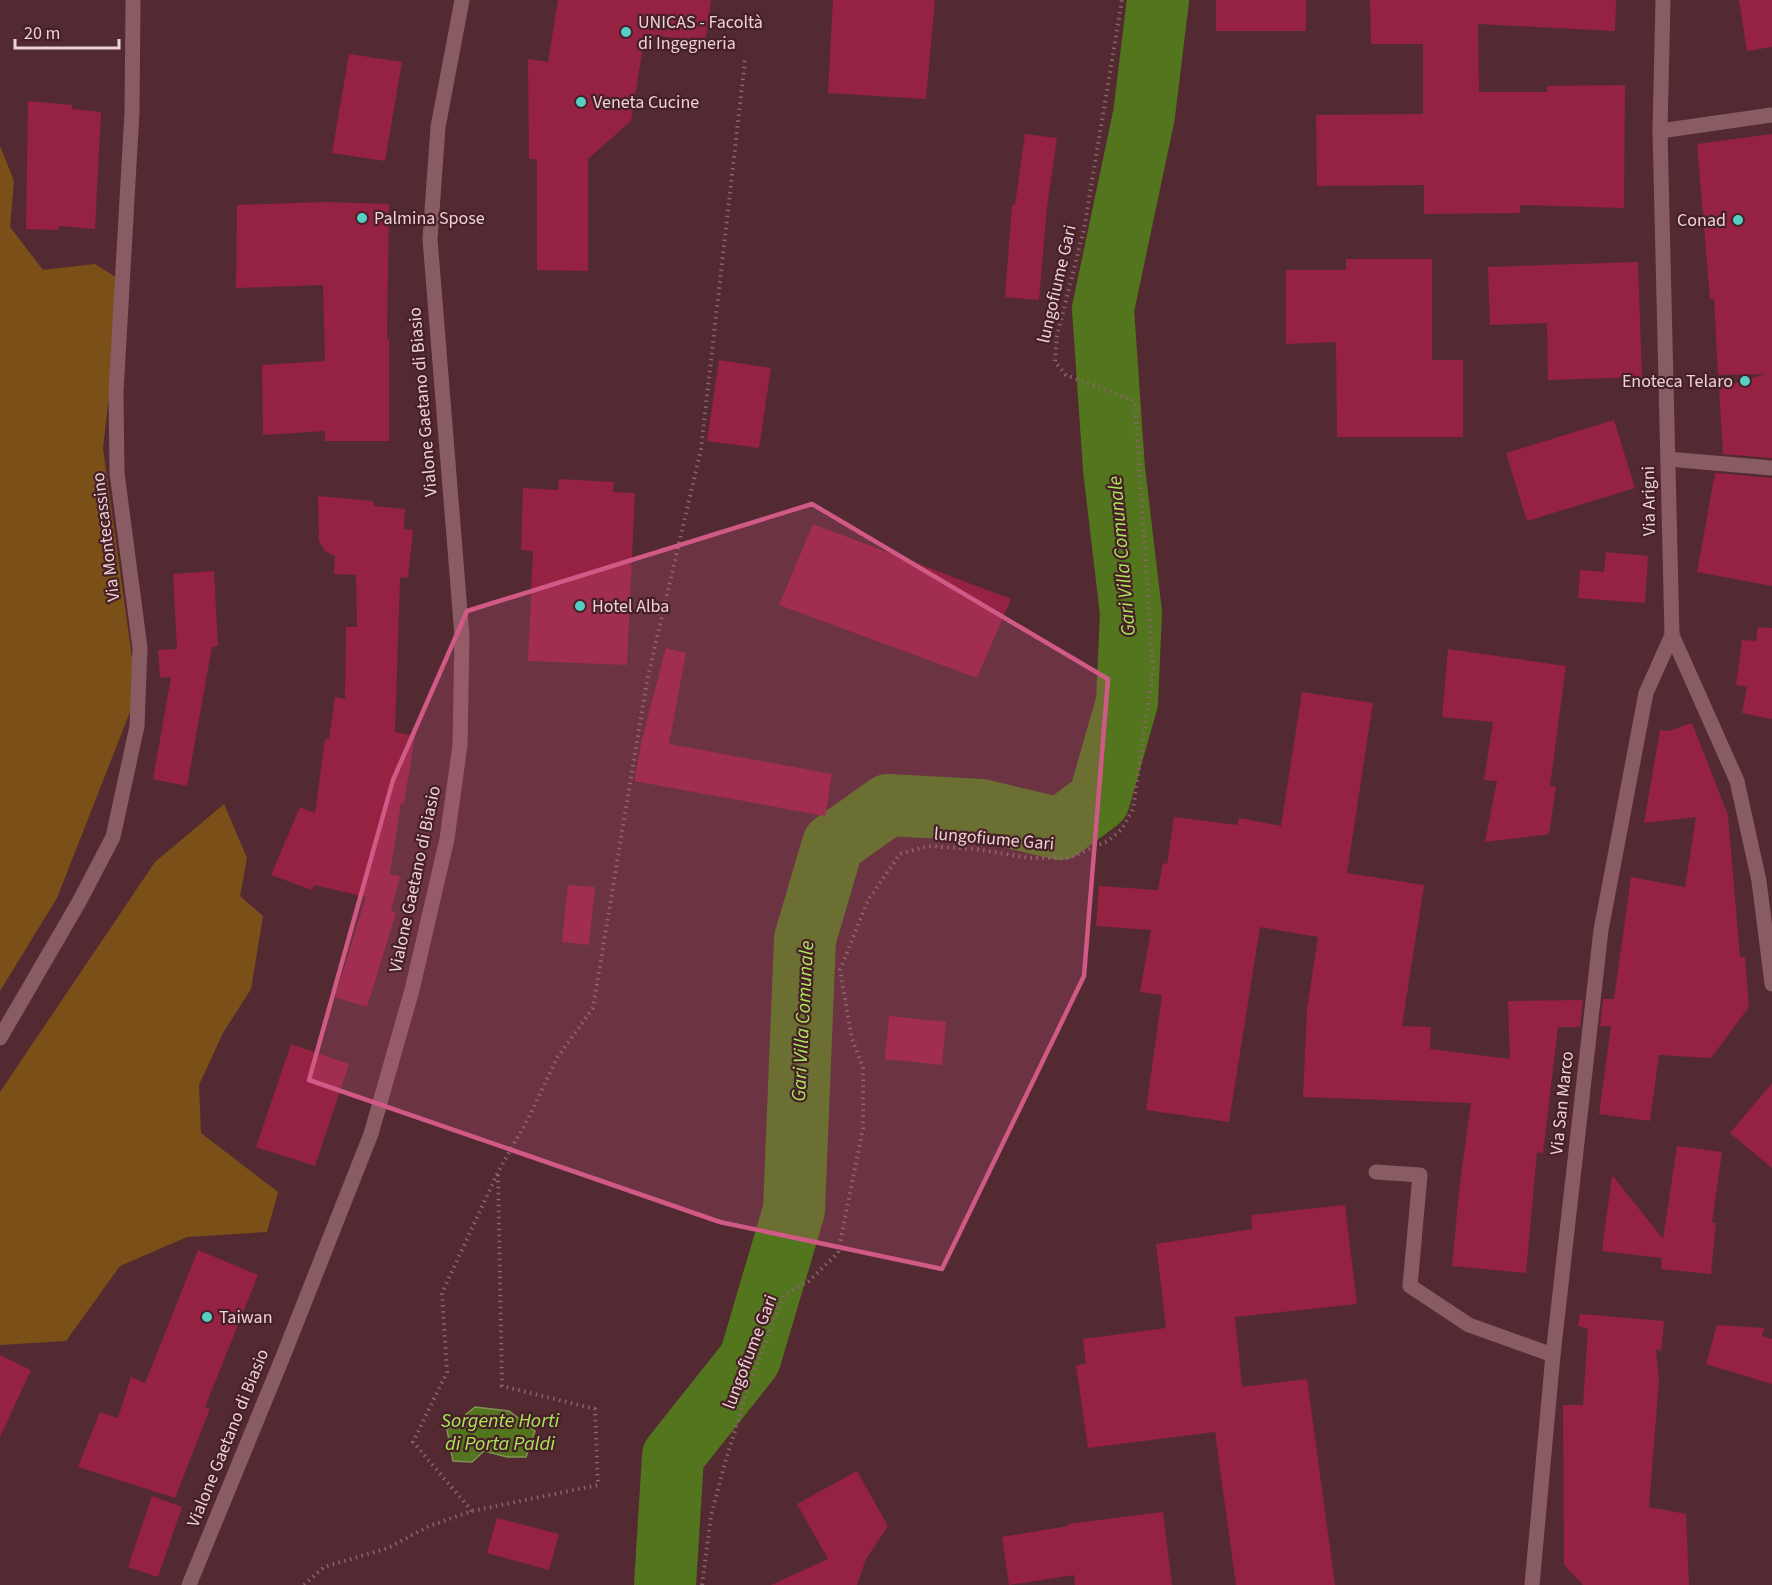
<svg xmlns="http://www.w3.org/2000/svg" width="1772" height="1585" font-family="'Source Sans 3',sans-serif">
<rect width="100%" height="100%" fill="#532a31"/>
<g fill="#7b5018">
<path d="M 0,146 L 14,181 L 10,227 L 43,270 L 95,264 L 122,281 L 103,448 L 137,694 L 57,898 L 0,991 Z"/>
<path d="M 224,804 L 247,858 L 240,896 L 263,916 L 251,989 L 223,1033 L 199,1085 L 201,1133 L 278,1192 L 267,1232 L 187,1237 L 120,1266 L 66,1341 L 0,1345 L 0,1092 L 155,862 Z"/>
</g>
<path fill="#52751d" stroke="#809154" stroke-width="1.5" d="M 475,1407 L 509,1411 L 535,1431 L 526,1457 L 507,1457 L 484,1451 L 472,1462 L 453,1461 L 447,1430 Z"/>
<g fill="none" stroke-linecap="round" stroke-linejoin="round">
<path stroke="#52751d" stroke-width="62" d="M 665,1585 L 673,1456 L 750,1359 L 794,1210 L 805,939 L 833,844 L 888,805 L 981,810 L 1060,829 L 1099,800 L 1127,702 L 1131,613 L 1114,469 L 1103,309 L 1144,115 L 1158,0"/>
</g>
<g fill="#952243">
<path d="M 558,0 L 711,0 L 705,42 L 645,34 L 631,121 L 588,159 L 588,271 L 537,270 L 537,159 L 529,159 L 528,59 L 548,62 Z"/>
<path d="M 833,0 L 935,0 L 926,99 L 828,93 Z"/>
<rect x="1216" y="0" width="90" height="31"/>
<path d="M 1370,0 L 1616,0 L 1615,31 L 1478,24 L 1479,92 L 1547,92 L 1547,86 L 1625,85 L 1624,208 L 1520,205 L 1520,213 L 1424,214 L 1424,185 L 1317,186 L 1316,115 L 1423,114 L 1423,44 L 1371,44 Z"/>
<path d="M 1739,0 L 1772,0 L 1772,47 L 1747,51 Z"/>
<path d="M 349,54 L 402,62 L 385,161 L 332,153 Z"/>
<path d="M 28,101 L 72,105 L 72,109 L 101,112 L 95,229 L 59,226 L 58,230 L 26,229 Z"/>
<path d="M 1025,134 L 1057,138 L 1047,207 L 1039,300 L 1005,297 L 1012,205 L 1015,205 Z"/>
<path d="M 1772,134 L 1772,458 L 1723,454 L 1719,388 L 1765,374 L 1718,375 L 1714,299 L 1710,299 L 1697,144 Z"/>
<path d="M 325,202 L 389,204 L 387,339 L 389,339 L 389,441 L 325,441 L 325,431 L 263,435 L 262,365 L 325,361 L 323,285 L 236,288 L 237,205 Z"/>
<path d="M 1346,259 L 1432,259 L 1432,360 L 1463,360 L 1463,437 L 1337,437 L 1336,342 L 1286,344 L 1286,270 L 1346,270 Z"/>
<path d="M 1638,262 L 1642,377 L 1548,380 L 1547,323 L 1490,325 L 1488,267 Z"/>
<path d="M 719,360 L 771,368 L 759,448 L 707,441 Z"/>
<path d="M 1614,420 L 1635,488 L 1527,521 L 1506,453 Z"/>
<path d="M 1715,473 L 1772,478 L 1772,586 L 1697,572 Z"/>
<path d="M 559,479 L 614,482 L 613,492 L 635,493 L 627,665 L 528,661 L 533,551 L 521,550 L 523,488 L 558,490 Z"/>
<path d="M 318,496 L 373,501 L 374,506 L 405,509 L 404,529 L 413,530 L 408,578 L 400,577 L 395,732 L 415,736 L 404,803 L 401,803 L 390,874 L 400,876 L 391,911 L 396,913 L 367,1007 L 335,997 L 366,897 L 314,885 L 312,890 L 271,875 L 300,807 L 315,813 L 325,739 L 329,739 L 335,697 L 345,699 L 346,627 L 357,627 L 356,575 L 334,574 L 335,556 L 325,551 L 319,541 Z"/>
<path d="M 813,524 L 1011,599 L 977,678 L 779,605 Z"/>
<path d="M 1606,552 L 1648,556 L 1645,603 L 1578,598 L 1580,570 L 1604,572 Z"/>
<path d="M 214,571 L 218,646 L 212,647 L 187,786 L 153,779 L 171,677 L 160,678 L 158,650 L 177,649 L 173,574 Z"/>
<path d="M 1758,627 L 1772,628 L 1772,719 L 1742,713 L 1747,687 L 1736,685 L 1742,640 L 1756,641 Z"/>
<path d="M 666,648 L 686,653 L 669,744 L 832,774 L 825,816 L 634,781 L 642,739 Z"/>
<path d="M 1448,649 L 1566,666 L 1550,786 L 1556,787 L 1549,834 L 1485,842 L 1497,781 L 1484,780 L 1493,722 L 1442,717 Z"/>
<path d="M 1302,692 L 1373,703 L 1347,873 L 1424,885 L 1402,1026 L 1431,1027 L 1430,1049 L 1510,1059 L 1508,1001 L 1583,1000 L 1580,1027 L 1558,1027 L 1543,1153 L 1537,1152 L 1526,1273 L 1452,1266 L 1460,1182 L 1471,1103 L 1303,1097 L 1307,1009 L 1318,937 L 1260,927 L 1229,1122 L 1146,1110 L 1162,995 L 1140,992 L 1151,930 L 1096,926 L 1099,886 L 1158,890 L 1163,863 L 1167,864 L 1174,817 L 1237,825 L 1239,818 L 1281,826 Z"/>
<path d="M 1692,723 L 1728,815 L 1740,957 L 1745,957 L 1749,1007 L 1711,1058 L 1659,1055 L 1650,1121 L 1599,1114 L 1611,1026 L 1600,1026 L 1603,999 L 1614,999 L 1631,877 L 1685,887 L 1696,817 L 1644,823 L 1660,730 L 1669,731 Z"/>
<path d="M 568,885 L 595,887 L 589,945 L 562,942 Z"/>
<path d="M 889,1016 L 946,1022 L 942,1065 L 885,1059 Z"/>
<path d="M 291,1044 L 349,1064 L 315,1166 L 256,1147 Z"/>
<path d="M 1772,1083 L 1772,1168 L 1730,1133 Z"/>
<path d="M 1677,1146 L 1722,1152 L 1712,1223 L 1716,1223 L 1711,1274 L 1661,1269 L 1662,1258 L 1602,1251 L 1612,1175 L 1663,1239 Z"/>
<path d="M 1345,1205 L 1357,1304 L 1235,1317 L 1242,1387 L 1307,1379 L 1335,1585 L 1236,1585 L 1215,1432 L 1088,1448 L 1076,1365 L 1086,1364 L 1083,1339 L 1166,1328 L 1156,1244 L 1252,1229 L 1251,1215 Z"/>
<path d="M 198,1250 L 258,1275 L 205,1407 L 210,1409 L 175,1498 L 78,1467 L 100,1412 L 118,1418 L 131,1377 L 145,1383 Z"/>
<path d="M 1580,1314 L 1664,1321 L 1661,1351 L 1656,1349 L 1659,1380 L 1649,1507 L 1686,1514 L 1689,1585 L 1583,1585 L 1564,1565 L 1563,1405 L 1583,1405 L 1588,1329 L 1578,1326 Z"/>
<path d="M 1717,1325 L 1764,1328 L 1762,1336 L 1772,1339 L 1772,1384 L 1706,1364 Z"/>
<path d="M 0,1355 L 31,1370 L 0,1437 Z"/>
<path d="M 857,1471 L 888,1526 L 866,1559 L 857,1585 L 771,1585 L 828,1559 L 797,1504 Z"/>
<path d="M 152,1496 L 182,1507 L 158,1577 L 128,1567 Z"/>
<path d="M 1163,1512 L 1172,1585 L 1075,1585 L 1074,1575 L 1009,1585 L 1002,1537 L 1068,1526 L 1068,1524 Z"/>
<path d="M 497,1518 L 559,1534 L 549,1570 L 487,1553 Z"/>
</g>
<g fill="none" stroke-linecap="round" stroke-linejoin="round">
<g stroke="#89656a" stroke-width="4" stroke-dasharray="1.5 4.5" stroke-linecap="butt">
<path d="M 472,1511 L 413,1442 L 447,1372 L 442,1293 L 498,1172 L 528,1119 L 557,1058 L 593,1008 L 647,681 L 701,449 L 745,60"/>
<path d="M 304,1585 L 324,1567 L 388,1548 L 429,1526 L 472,1511 L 598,1485 L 595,1409 L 502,1386 L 498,1173"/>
<path d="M 702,1585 L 711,1516 L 723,1470 L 747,1391 L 784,1295 L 809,1281 L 838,1253 L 863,1128 L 863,1067 L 852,1039 L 840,970 L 868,900 L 900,854 L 927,846 L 975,849 L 1030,858 L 1069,858 L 1108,841 L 1122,829 L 1133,809 L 1153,671 L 1135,401 L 1066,375 L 1055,362 L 1057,336 L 1084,229 L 1122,0"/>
</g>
<path stroke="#895b62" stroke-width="15" d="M 1376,1172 L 1420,1175 L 1410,1286 L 1469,1325 L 1553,1355"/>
<g stroke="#895b62" stroke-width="15">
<path d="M 1663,0 L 1660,131 L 1672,635 L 1737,781 L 1759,881 L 1772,984"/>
<path d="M 1660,131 L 1772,115"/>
<path d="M 1668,459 L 1772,468"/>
<path d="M 1532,1585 L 1553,1355 L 1601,930 L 1646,693 L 1672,635"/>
</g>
<g stroke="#895b62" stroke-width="15">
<path d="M 0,1038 L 79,902 L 113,837 L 137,726 L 140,648 L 117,473 L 116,392 L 132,112 L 133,0"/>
<path d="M 189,1585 L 282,1359 L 371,1134 L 412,990 L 447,839 L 460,745 L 462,636 L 430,239 L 438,127 L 462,0"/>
</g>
</g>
<path fill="#d15986" fill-opacity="0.2" stroke="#d15986" stroke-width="4.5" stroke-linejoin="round" d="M 812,504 L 1108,679 L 1084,976 L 942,1269 L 720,1222 L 309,1080 L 393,780 L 467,611 Z"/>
<g fill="#55cec6" stroke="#472027" stroke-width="2">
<circle cx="626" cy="32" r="6"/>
<circle cx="581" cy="102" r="6"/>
<circle cx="362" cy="218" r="6"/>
<circle cx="1738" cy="220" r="6"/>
<circle cx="1745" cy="381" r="6"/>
<circle cx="580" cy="606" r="6"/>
<circle cx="207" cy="1317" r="6"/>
</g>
<g text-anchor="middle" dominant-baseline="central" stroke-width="4.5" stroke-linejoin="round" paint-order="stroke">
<g font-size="18" fill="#edd2d5" stroke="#472027" text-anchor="start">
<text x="638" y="22">UNICAS - Facoltà<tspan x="638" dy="21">di Ingegneria</tspan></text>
<text x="593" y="102">Veneta Cucine</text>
<text x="374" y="218">Palmina Spose</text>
<text x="1726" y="220" text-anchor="end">Conad</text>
<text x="1733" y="381" text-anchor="end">Enoteca Telaro</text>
<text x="592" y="606">Hotel Alba</text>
<text x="219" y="1317">Taiwan</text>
</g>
<g font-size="18" fill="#edd2d5" stroke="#472027">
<text transform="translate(1057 284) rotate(-77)">lungofiume Gari</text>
<text transform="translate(423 402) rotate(-95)">Vialone Gaetano di Biasio</text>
<text transform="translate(1649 501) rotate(-91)">Via Arigni</text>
<text transform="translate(106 537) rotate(-97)">Via Montecassino</text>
<text transform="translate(994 839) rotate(5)">lungofiume Gari</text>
<text transform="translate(415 879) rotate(-78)">Vialone Gaetano di Biasio</text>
<text transform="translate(1562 1103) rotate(-84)">Via San Marco</text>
<text transform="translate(750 1352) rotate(-69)">lungofiume Gari</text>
<text transform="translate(228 1438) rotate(-68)">Vialone Gaetano di Biasio</text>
</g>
<g font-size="20" font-style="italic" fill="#abe75a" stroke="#472027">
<text transform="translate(1122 556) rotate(-95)">Gari Villa Comunale</text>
<text transform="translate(803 1021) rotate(-87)">Gari Villa Comunale</text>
<text x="500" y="1421">Sorgente Horti<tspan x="500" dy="23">di Porta Paldi</tspan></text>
</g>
</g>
<path d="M15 39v9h104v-9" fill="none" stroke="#edd2d5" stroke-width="3"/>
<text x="24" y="39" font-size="18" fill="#edd2d5" stroke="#472027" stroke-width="4.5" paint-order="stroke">20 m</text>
</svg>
